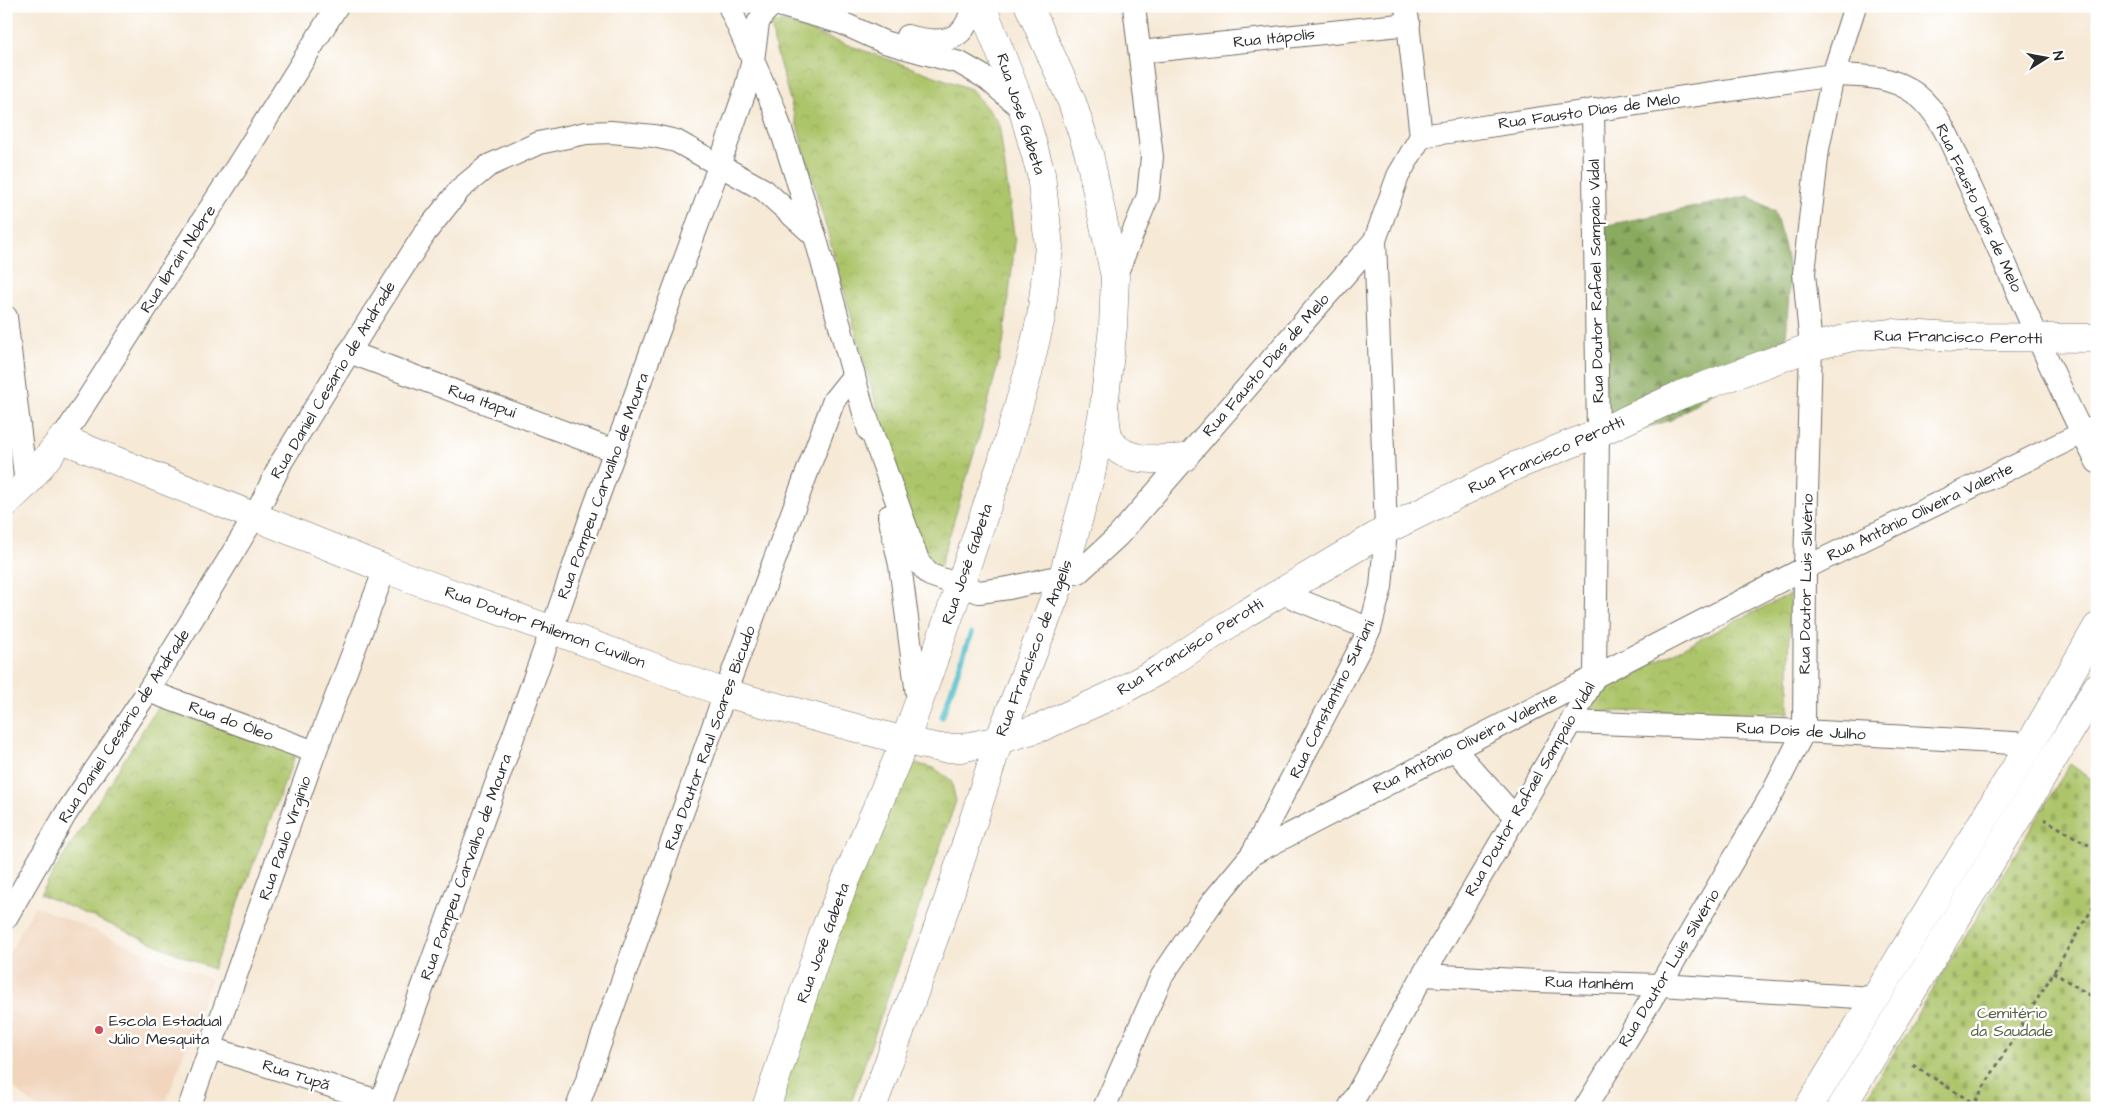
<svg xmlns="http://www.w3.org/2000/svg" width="2103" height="1114" font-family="'Architects Daughter',sans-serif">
<defs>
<pattern id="forest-firs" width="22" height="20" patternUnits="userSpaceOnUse" patternTransform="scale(1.25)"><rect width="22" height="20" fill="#8aaa5e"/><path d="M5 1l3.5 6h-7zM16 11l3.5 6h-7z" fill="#718b4e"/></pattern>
<pattern id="cemetery-stones" width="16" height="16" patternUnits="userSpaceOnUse" patternTransform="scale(1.25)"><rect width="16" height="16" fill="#adc56a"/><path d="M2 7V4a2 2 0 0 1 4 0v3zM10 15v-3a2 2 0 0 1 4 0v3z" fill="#95a95c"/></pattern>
<pattern id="park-crowns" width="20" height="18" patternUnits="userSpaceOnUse" patternTransform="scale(1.25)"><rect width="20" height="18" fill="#adc56a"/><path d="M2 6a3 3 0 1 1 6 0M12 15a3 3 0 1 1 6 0" fill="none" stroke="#95a95c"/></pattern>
</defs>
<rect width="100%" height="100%" fill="#fff"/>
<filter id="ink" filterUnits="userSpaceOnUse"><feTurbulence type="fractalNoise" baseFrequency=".02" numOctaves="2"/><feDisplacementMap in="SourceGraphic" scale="10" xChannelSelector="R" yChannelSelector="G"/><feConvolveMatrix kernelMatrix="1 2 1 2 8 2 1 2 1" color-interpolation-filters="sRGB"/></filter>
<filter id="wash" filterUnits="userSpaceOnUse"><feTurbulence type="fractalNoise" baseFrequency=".0096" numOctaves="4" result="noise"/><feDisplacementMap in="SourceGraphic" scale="20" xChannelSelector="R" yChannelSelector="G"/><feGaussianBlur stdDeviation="1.12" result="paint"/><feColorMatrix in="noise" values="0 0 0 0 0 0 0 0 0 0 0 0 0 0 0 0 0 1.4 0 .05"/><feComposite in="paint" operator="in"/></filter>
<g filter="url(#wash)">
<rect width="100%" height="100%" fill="#f6e9d6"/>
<path fill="#f1d5bd" d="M 35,906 L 211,979 L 164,1108 L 37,1108 L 6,1081 L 6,958 Z"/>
<path fill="url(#forest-firs)" stroke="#5a6a44" d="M 1749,196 L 1774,211 L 1784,243 L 1790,276 L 1785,352 L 1719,388 L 1671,420 L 1642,429 L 1613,434 L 1588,381 L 1598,227 Z"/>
<path fill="url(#cemetery-stones)" stroke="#6c784a" d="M 2070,764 L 2097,783 L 2097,1108 L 1860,1108 Z"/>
<g fill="url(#park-crowns)" stroke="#6c784a">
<path d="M 784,22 L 971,89 L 999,123 L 1015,243 L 1003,344 L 981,430 L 940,567 L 928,564 L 912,541 L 877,407 L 775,47 L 771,23 Z"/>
<path d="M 1790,594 L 1789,713 L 1590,711 L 1606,686 Z"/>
<path d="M 161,701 L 298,748 L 213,969 L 40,894 Z"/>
<path d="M 902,760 L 934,768 L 951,780 L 956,801 L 849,1108 L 773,1108 Z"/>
</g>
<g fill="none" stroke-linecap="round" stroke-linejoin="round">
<path stroke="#4fbcc9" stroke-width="5.5" d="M 942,717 L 971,633"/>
</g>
</g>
<g filter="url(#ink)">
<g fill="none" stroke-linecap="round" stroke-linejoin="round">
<defs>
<g id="street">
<path d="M 729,6 L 774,108 L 815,236 L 869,431"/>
<path d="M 782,6 L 842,23 L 884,42 L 960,63 L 986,78 L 1023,110"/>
<path d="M 1406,6 L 1421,136"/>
<path d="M 907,36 C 938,44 966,45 972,6"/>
<path d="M 1140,52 L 1409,24"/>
<path d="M 1115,277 L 1148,196 L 1152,157 L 1134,6"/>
<path d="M 6,317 L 26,484"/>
<path d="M 349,352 L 615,451"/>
<path d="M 866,416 L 919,563 L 930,575 L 979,592 L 1009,588 L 1079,572 L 1118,536 L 1375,240 L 1398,176 L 1421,136 L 1833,75 C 1863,76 1891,75 1916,94 C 1944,116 1956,156 1971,188 C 2014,279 2050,373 2097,462"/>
<path d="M 62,439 L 238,165 L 337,6"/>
<path d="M 889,516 L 900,565 L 918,702"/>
<path d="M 1279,592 L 1370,629"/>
<path d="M 148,691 L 315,752"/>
<path d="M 1571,722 L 1804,731 L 2030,744"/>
<path d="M 1454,749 L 1515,817"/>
<path d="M 1252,854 L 1805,568 L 2097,426"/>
<path d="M 6,918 L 65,815 L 148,691 L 210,590 L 255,516 L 282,461 L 371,317 L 425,233 L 460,189 L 488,166 L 539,143 L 586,133 L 611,132 L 654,136 L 676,141 L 764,190 L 815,236"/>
<path d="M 1423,975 L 1536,981 L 1660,985 L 1874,998"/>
<path d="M 211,1048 L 381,1102"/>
<path d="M 189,1108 L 315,752 L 385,569"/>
<path d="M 379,1108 L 552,629 L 594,508 L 719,166 L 745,91 L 753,60 L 758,23 L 763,14 L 771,6"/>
<path d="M 577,1108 L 725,693 L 834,400 L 854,375"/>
<path d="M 1104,1108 L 1162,976 L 1213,901 L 1252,854 L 1370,629 L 1381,587 L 1386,530 L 1375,240"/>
<path d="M 1349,1108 L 1423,975 L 1571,722 L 1595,676 L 1598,433 L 1593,110"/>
<path d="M 1585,1108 L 1660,985 L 1773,792 L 1804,731 L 1805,568 L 1811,347 L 1804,273 L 1818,149 L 1833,75 L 1855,6"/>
</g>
<path id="secondary" d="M 6,503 L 26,484 L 62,439 L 385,569 L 725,693 L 905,741 L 940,748 L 961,748 L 999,740 L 1042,727 L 1119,692 L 1161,669 L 1246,613 L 1386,530 L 1515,466 L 1598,433 L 1680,395 L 1811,347 L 1853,337 L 1892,333 L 1953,337 L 2097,338"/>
<g id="primary">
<path d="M 1105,412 C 1106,422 1106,435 1112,443 C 1127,464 1163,459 1184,458"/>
<path d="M 766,1108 L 824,932 L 905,741 L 960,585 L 1002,462 L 1027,377 L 1041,317 L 1049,247 L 1041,174 L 1023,110 L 982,6"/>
<path d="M 872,1108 L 948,900 L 999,740 L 1063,576 L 1091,474 L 1104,406 L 1113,327 L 1115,277 L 1089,154 L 1072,102 L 1029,6"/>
<path d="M 1808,1108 L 2030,744 L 2097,627"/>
<path d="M 1841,1108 L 2097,687"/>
</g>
</defs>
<use href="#street" stroke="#726e67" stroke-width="24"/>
<use href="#secondary" stroke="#726e67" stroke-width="29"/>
<use href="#primary" stroke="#726e67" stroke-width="29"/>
<g stroke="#726e67" stroke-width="3" stroke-dasharray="4 4" stroke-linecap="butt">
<path d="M 2044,819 L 2097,850"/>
<path d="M 2053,972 L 2097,1000"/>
<path d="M 1913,1065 L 1981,1108"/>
<path d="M 1971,1108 L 2097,901"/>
<path d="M 2091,1108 L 2097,1098"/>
</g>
<use href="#street" stroke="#fff" stroke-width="22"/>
<use href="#secondary" stroke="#fff" stroke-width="28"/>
<use href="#primary" stroke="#fff" stroke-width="28"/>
</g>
</g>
<circle fill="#d1495b" stroke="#fff" stroke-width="2" cx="99" cy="1030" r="5"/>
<g text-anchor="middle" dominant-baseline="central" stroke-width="5" stroke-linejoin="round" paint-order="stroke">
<g font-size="16" fill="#2b2b2b" stroke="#fff">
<text transform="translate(1274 38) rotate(-6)">Rua Itápolis</text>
<text transform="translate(1589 111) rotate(-8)">Rua Fausto Dias de Melo</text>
<text transform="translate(1021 114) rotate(72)">Rua José Gabeta</text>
<text transform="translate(1979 208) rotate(65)">Rua Fausto Dias de Melo</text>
<text transform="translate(178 259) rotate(-57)">Rua Ibrain Nobre</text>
<text transform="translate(1596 281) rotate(-91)">Rua Doutor Rafael Sampaio Vidal</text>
<text transform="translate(1958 337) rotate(1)">Rua Francisco Perotti</text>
<text transform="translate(1266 365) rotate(-49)">Rua Fausto Dias de Melo</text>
<text transform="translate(333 380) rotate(-59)">Rua Daniel Cesário de Andrade</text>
<text transform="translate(482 401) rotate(20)">Rua Itapuí</text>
<text transform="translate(1546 455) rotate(-24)">Rua Francisco Perotti</text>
<text transform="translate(603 486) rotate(-70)">Rua Pompeu Carvalho de Moura</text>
<text transform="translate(1920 512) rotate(-26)">Rua Antônio Oliveira Valente</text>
<text transform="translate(967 564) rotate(-71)">Rua José Gabeta</text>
<text transform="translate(1806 584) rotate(-89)">Rua Doutor Luis Silvério</text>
<text transform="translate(545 627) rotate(20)">Rua Doutor Philemon Cuvillon</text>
<text transform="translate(1190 647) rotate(-32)">Rua Francisco Perotti</text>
<text transform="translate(1034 648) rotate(-69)">Rua Francisco de Angelis</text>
<text transform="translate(1332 699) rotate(-64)">Rua Constantino Suriani</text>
<text transform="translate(231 721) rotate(20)">Rua do Óleo</text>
<text transform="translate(124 726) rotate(-57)">Rua Daniel Cesário de Andrade</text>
<text transform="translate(1801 731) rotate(3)">Rua Dois de Julho</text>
<text transform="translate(710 738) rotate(-70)">Rua Doutor Raul Soares Bicudo</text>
<text transform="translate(1465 743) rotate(-27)">Rua Antônio Oliveira Valente</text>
<text transform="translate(1530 789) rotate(-60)">Rua Doutor Rafael Sampaio Vidal</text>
<text transform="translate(285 838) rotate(-71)">Rua Paulo Virgínio</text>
<text transform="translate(466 867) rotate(-70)">Rua Pompeu Carvalho de Moura</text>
<text transform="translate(823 943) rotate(-70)">Rua José Gabeta</text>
<text transform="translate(1669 968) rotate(-59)">Rua Doutor Luis Silvério</text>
<text transform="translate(1589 983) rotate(2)">Rua Itanhém</text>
<text transform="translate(296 1075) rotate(18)">Rua Tupã</text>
</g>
<g font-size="16" fill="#586141" stroke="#fff">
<text x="2012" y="1013">Cemitério<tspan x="2012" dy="18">da Saudade</tspan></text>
</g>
<g font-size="16" fill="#2b2b2b" stroke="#fff" text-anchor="start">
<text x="109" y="1021">Escola Estadual<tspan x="109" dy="18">Júlio Mesquita</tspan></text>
</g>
</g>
<rect width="2103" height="1114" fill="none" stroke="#fff" stroke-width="25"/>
<g transform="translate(2046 58) rotate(79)" stroke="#ffffff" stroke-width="4" paint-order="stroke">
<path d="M0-4L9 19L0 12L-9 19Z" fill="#2b2b2b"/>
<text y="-8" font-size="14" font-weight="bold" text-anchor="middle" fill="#2b2b2b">N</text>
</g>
</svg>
